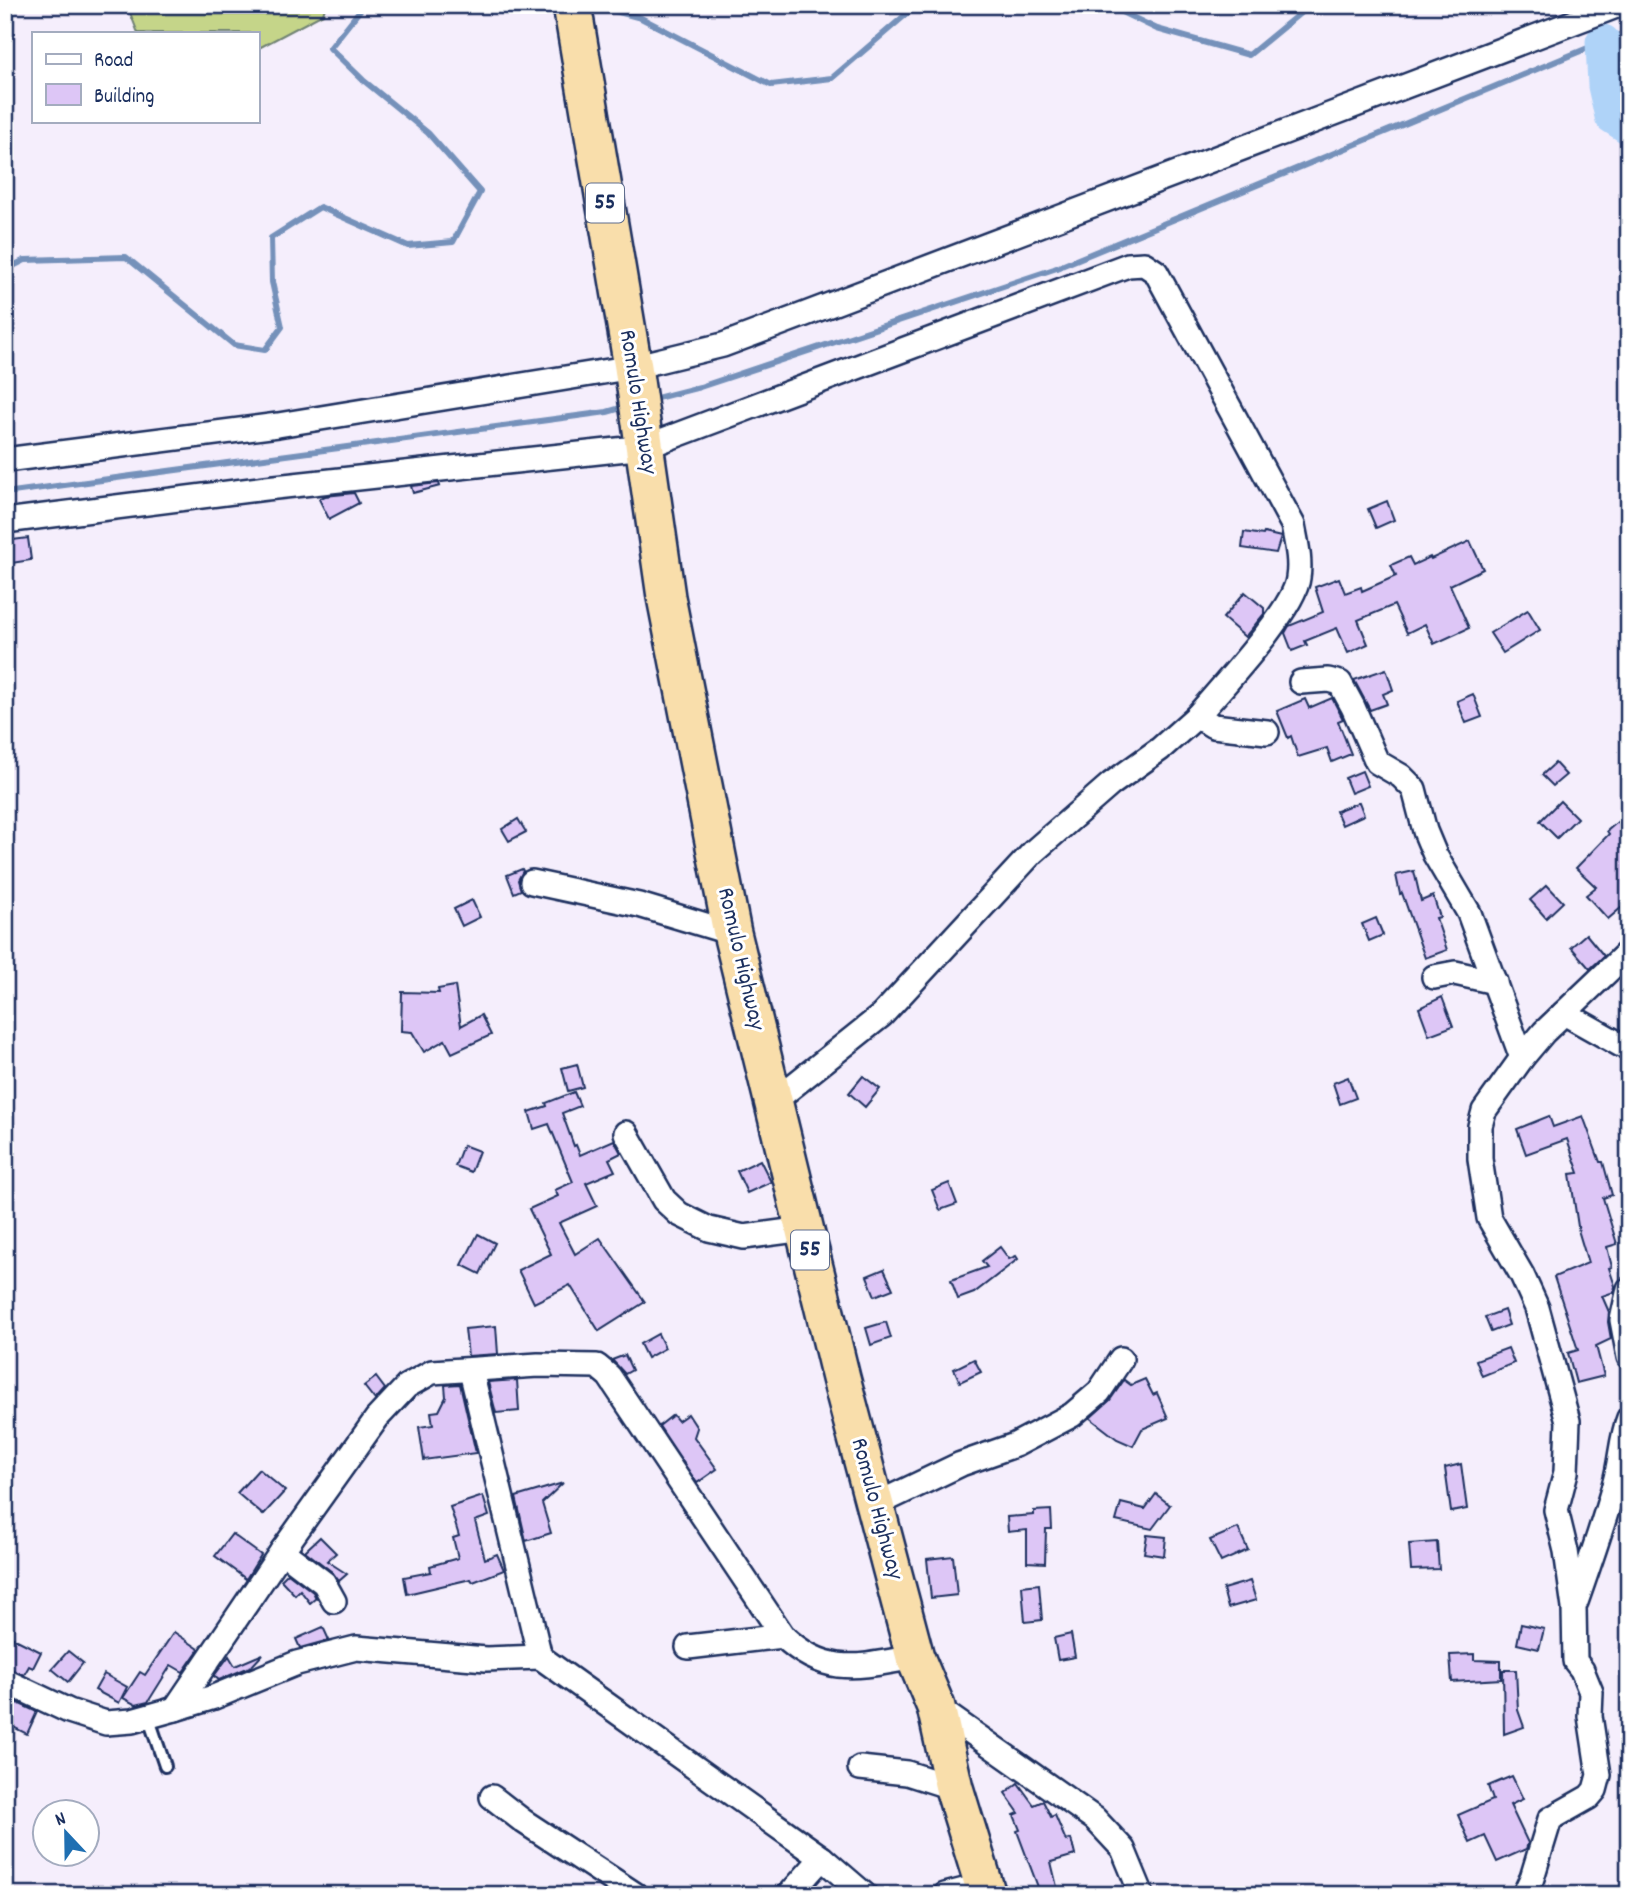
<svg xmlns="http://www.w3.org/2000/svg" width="1634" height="1900" font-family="Dekko,sans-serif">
<rect width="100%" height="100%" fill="#f5eefc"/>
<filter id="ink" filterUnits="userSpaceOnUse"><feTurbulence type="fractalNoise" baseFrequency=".0143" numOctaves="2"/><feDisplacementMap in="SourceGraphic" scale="14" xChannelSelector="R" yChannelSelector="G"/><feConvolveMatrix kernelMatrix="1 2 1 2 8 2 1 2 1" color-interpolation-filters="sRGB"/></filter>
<g filter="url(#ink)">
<path fill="#c5d589" stroke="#708274" stroke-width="2" d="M 127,5 L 326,5 L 323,14 L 257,49 L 257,33 L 138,33 Z"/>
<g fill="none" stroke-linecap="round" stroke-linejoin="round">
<g stroke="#7491ba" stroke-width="6">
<path d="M 593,5 L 641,18 L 771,85 L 832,78 L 917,5"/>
<path d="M 1107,5 L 1157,29 L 1249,55 L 1310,5"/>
<path d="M 1599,29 L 1603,42"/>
<path d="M 5,270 L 25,260 L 126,257 L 234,345 L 265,350 L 282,327 L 272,282 L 271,238 L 320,207 L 408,246 L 453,242 L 480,192 L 428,133 L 363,80 L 330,48 L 364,5"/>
<path d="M 649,400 L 700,387 L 1054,269 L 1629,31"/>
<path d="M 5,493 L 607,412 L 628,406"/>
</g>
<path stroke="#afd3f8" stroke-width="35" d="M 1603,42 L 1605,86 L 1612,116 L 1629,127"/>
</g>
<g fill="#ddc6f6" stroke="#1b2f5e" stroke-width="2">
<path d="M 439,483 L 440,486 L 413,493 L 411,486 Z"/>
<path d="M 354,493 L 359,503 L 329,519 L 319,499 L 325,496 Z"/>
<path d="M 1387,501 L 1394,520 L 1376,528 L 1368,509 Z"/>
<path d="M 1244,532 L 1263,535 L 1264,533 L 1281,537 L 1276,553 L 1242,548 Z"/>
<path d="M 28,538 L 31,560 L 5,564 L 5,541 Z"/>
<path d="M 1470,541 L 1483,569 L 1450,585 L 1469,628 L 1434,644 L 1425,624 L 1407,633 L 1394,605 L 1358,620 L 1368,644 L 1348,653 L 1337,628 L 1305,641 L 1307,645 L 1292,651 L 1285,633 L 1289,626 L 1323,612 L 1315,587 L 1339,578 L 1345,593 L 1361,587 L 1362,591 L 1396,576 L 1391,565 L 1409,557 L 1413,565 L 1430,557 L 1431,559 Z"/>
<path d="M 1245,592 L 1264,608 L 1264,614 L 1245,637 L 1223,618 Z"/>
<path d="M 1528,610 L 1540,630 L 1503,653 L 1490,633 Z"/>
<path d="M 1386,669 L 1393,690 L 1383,694 L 1387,704 L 1370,710 L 1354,680 Z"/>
<path d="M 1473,694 L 1482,717 L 1466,723 L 1457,701 Z"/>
<path d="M 1332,698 L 1343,719 L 1338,721 L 1351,754 L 1332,762 L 1327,748 L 1298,757 L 1291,736 L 1288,738 L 1277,711 L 1305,699 L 1309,708 Z"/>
<path d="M 1555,763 L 1566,775 L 1553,786 L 1542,775 Z"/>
<path d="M 1362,771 L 1368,786 L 1351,793 L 1345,778 Z"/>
<path d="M 1560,801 L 1577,818 L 1557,838 L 1540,821 Z"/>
<path d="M 1359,802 L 1364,815 L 1342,825 L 1336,811 Z"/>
<path d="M 518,819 L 526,832 L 509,841 L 502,829 Z"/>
<path d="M 1621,819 L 1629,828 L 1629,901 L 1608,919 L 1586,895 L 1596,887 L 1576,868 L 1609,834 L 1607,831 Z"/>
<path d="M 522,869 L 523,871 L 518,880 L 521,890 L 514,893 L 507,875 Z"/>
<path d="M 1414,871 L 1421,901 L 1433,896 L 1440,917 L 1436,918 L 1447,950 L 1425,958 L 1402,893 L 1400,894 L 1396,875 Z"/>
<path d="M 1547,885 L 1563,902 L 1546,918 L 1530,900 Z"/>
<path d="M 472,900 L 480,917 L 462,926 L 454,909 Z"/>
<path d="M 1376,918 L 1383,935 L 1369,941 L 1362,924 Z"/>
<path d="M 1586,934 L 1604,956 L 1590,969 L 1571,947 Z"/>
<path d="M 455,986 L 461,1026 L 481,1015 L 491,1035 L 452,1053 L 445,1040 L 424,1052 L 412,1032 L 401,1031 L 402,992 L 439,993 L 438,989 Z"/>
<path d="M 1442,997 L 1453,1026 L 1429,1035 L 1419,1008 Z"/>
<path d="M 577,1064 L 583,1087 L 568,1091 L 562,1068 Z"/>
<path d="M 863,1076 L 880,1089 L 865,1107 L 849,1093 Z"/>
<path d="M 1348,1077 L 1356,1098 L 1340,1104 L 1333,1083 Z"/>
<path d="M 574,1092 L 580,1106 L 562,1113 L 574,1146 L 576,1145 L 580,1155 L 614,1140 L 621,1153 L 609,1159 L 615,1171 L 586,1183 L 597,1206 L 559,1223 L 575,1254 L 600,1238 L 645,1302 L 599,1331 L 570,1285 L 534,1303 L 518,1270 L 551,1254 L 529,1209 L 558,1196 L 555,1190 L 573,1182 L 549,1124 L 534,1129 L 529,1112 L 547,1106 L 546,1103 Z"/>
<path d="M 1549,1116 L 1553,1127 L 1583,1116 L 1600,1162 L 1603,1162 L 1612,1195 L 1603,1198 L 1617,1244 L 1607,1247 L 1612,1267 L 1609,1268 L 1615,1286 L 1614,1292 L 1602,1296 L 1609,1312 L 1608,1322 L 1611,1339 L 1596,1346 L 1604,1376 L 1576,1383 L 1568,1353 L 1578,1350 L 1554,1277 L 1588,1263 L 1579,1233 L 1570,1174 L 1579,1173 L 1567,1139 L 1526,1154 L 1517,1129 Z"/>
<path d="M 463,1145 L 479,1151 L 471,1172 L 455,1166 Z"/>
<path d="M 760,1160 L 771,1182 L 747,1193 L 737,1171 Z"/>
<path d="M 949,1183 L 957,1204 L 940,1210 L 932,1190 Z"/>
<path d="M 478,1234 L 495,1243 L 480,1274 L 462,1265 Z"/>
<path d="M 1000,1247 L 1009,1259 L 1016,1256 L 1018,1259 L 974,1293 L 958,1299 L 951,1280 L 987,1267 L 982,1261 Z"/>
<path d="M 884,1269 L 893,1289 L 875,1296 L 867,1276 Z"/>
<path d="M 1504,1310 L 1509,1325 L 1491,1332 L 1485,1317 Z"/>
<path d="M 886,1322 L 891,1338 L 871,1345 L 866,1328 Z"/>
<path d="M 496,1326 L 498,1354 L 468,1356 L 465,1329 Z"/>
<path d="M 658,1334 L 665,1348 L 647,1358 L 640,1344 Z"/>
<path d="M 1508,1348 L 1514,1363 L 1482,1376 L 1476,1360 Z"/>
<path d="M 625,1355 L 632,1370 L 625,1374 L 612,1360 Z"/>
<path d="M 974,1359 L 981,1372 L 960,1382 L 954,1369 Z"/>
<path d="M 376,1377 L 385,1389 L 375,1400 L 364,1386 Z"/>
<path d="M 1145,1379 L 1153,1395 L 1157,1393 L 1168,1418 L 1142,1429 L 1133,1446 L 1117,1439 L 1090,1418 L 1110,1400 L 1124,1380 L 1131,1385 Z"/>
<path d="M 517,1380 L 519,1411 L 496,1413 L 488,1382 Z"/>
<path d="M 460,1384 L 476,1453 L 424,1460 L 419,1427 L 433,1425 L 431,1412 L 439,1411 L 446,1397 L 445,1385 Z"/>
<path d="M 688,1414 L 697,1428 L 694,1437 L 717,1469 L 697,1483 L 659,1426 L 673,1415 L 678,1421 Z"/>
<path d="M 1461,1464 L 1467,1509 L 1451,1512 L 1445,1468 Z"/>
<path d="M 259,1469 L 285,1491 L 263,1515 L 237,1493 Z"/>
<path d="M 563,1483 L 542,1503 L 551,1533 L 526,1541 L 516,1497 Z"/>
<path d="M 1156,1494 L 1170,1505 L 1152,1529 L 1116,1521 L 1121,1503 L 1145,1509 Z"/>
<path d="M 483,1496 L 489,1516 L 475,1521 L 485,1559 L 497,1554 L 504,1570 L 473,1582 L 471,1579 L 407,1594 L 404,1577 L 431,1572 L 430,1566 L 458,1558 L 453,1538 L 459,1536 L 450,1507 Z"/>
<path d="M 1051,1510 L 1052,1529 L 1046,1529 L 1045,1563 L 1027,1562 L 1027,1530 L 1008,1532 L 1007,1517 L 1034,1515 L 1034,1511 Z"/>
<path d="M 1238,1528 L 1248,1550 L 1221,1562 L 1210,1540 Z"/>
<path d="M 232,1534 L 261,1555 L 246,1579 L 215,1556 Z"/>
<path d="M 1147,1535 L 1166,1537 L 1164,1556 L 1144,1553 Z"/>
<path d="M 320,1537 L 336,1553 L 327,1561 L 347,1574 L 339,1581 L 332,1572 L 305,1551 Z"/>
<path d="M 1437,1542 L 1439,1569 L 1411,1570 L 1409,1544 Z"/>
<path d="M 953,1556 L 957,1595 L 931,1598 L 927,1559 Z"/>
<path d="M 288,1573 L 313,1592 L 316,1598 L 310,1603 L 300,1590 L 295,1595 L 281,1580 Z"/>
<path d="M 1250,1581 L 1256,1600 L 1228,1608 L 1223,1589 Z"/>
<path d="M 1039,1584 L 1042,1620 L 1025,1622 L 1022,1586 Z"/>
<path d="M 1521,1624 L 1544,1629 L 1539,1649 L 1517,1644 Z"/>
<path d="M 323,1627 L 329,1640 L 300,1648 L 296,1639 Z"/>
<path d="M 174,1632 L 199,1649 L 183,1672 L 171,1665 L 148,1702 L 136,1705 L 123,1698 L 140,1672 L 145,1675 Z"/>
<path d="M 5,1634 L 41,1652 L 33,1668 L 29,1666 L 24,1675 L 5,1667 Z"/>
<path d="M 1071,1634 L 1075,1657 L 1058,1660 L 1054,1638 Z"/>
<path d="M 68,1651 L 83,1663 L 68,1682 L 52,1669 Z"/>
<path d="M 263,1654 L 252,1666 L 219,1680 L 214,1676 L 229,1656 L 235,1666 Z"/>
<path d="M 1474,1654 L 1474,1660 L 1501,1661 L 1501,1679 L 1452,1682 L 1450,1655 Z"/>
<path d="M 1503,1670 L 1516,1670 L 1518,1710 L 1524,1727 L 1504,1734 Z"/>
<path d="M 104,1674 L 127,1687 L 119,1703 L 95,1690 Z"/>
<path d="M 5,1697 L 37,1712 L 27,1734 L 5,1723 Z"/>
<path d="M 1512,1776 L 1523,1799 L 1510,1805 L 1528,1843 L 1526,1849 L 1497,1862 L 1485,1836 L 1470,1843 L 1458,1815 L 1493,1800 L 1488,1786 Z"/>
<path d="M 1018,1783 L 1034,1805 L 1043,1801 L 1051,1817 L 1055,1815 L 1066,1841 L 1071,1839 L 1075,1855 L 1051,1862 L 1059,1895 L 1041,1895 L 1017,1831 L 1020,1830 L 1014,1815 L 1019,1813 L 1005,1793 Z"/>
</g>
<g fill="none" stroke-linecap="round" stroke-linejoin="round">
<defs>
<path id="service" d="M 148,1716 L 165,1766"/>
<g id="minor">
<path d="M 5,460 L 278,425 L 633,367 L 723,345 L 803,315 L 1619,5"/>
<path d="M 5,521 L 266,488 L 645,447 L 1128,265 L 1144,264 L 1156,272 L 1293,525 C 1296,542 1301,560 1298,578 C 1295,609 1220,689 1197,716"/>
<path d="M 1301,682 L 1328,680 L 1340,683 L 1353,707 L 1377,762 L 1401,776 L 1414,789 L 1425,831 L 1435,855 L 1469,913 L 1522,1058 L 1484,1111 L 1480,1126 L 1480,1159 L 1489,1218 L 1522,1275 L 1537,1308 L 1568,1421 L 1566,1472 L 1556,1510 L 1566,1551 L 1574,1608 L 1575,1661 L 1582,1670 L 1591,1692 L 1590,1716 L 1599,1775 L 1595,1790 L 1589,1797 L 1550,1819 L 1532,1878 L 1524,1895"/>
<path d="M 532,882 L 639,905 L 732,933"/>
<path d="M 1434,977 L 1455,973 L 1495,982"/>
<path d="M 1564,1013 L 1621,1045"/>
<path d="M 1522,1058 L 1544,1032 L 1629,951"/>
<path d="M 773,1102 L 882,1015 L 1033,852 L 1111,784 L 1160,749 L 1197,716 L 1213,726 L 1267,732"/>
<path d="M 626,1133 L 664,1200 L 679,1214 L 709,1229 L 744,1237 L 804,1229"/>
<path d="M 1629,1289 L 1622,1320 L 1629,1357"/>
<path d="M 471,1371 L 540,1657"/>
<path d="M 875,1505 L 961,1464 L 1015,1445 L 1072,1415 L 1099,1392 L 1121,1359"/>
<path d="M 282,1551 L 324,1583 L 334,1601"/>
<path d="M 1576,1602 C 1590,1562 1604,1523 1615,1482 C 1621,1460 1621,1438 1629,1418"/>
<path d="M 688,1647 L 783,1636"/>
<path d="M 5,1681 L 69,1711 L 106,1723 L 132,1721 L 175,1709 L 214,1697 L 297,1663 L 356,1648 L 486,1659 L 540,1657 L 822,1858 L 865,1895"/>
<path d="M 936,1707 L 1095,1819 L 1123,1849 L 1142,1895"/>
<path d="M 175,1709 L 282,1551 L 377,1418 L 407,1386 L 432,1372 L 538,1365 L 597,1366 L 609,1376 L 783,1636 C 827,1678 861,1666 915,1657"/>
<path d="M 860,1768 L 907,1773 L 954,1788"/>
<path d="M 492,1797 L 523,1821 L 636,1895"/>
<path d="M 789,1895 L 822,1858"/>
<path d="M 945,1895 L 984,1885"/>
</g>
<path id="trunk" d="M 572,5 L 633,367 L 666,597 L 732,933 L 841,1378 L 915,1657 L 936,1707 L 954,1788 L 987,1895"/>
</defs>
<use href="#service" stroke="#1b2f5e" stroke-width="16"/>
<use href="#minor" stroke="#1b2f5e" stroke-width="28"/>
<use href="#trunk" stroke="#1b2f5e" stroke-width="42"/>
<use href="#service" stroke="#fff" stroke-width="10"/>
<use href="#minor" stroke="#fff" stroke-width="23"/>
<use href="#trunk" stroke="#f9deab" stroke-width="37"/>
</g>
</g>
<g text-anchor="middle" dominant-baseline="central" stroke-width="6" stroke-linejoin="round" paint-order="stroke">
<g fill="#fff" stroke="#5f6d8e" stroke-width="2">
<rect x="586" y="183.5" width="38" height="39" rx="5"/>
<rect x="791" y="1230.5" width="38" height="39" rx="5"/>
</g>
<g font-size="23" font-weight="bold" fill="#1b2f5e">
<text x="605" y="203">55</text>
<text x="810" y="1250">55</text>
</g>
<g font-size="24" fill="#1b2f5e" stroke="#fff">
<text transform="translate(637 402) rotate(81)">Romulo Highway</text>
<text transform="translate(740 959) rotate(77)">Romulo Highway</text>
<text transform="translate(876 1509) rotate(75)">Romulo Highway</text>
</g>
</g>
<rect width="1634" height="1900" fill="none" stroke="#fff" stroke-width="28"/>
<rect x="14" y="14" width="1606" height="1872" fill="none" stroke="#1b2f5e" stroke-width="2.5" filter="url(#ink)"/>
<rect x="32" y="32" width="228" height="91" fill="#ffffff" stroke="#a4acbf" stroke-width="2"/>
<rect x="46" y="54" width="35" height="10" fill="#ffffff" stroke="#a4acbf" stroke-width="2"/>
<text x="94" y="66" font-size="21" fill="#1b2f5e">Road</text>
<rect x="46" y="84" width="35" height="21" fill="#ddc6f6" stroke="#a4acbf" stroke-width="2"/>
<text x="94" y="102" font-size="21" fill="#1b2f5e">Building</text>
<g transform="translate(66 1833) rotate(338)"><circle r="33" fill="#ffffff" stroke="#a4acbf" stroke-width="2"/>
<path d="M0-5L12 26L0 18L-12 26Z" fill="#1f6fb2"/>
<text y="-10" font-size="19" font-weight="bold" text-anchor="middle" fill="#1b2f5e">N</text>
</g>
</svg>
